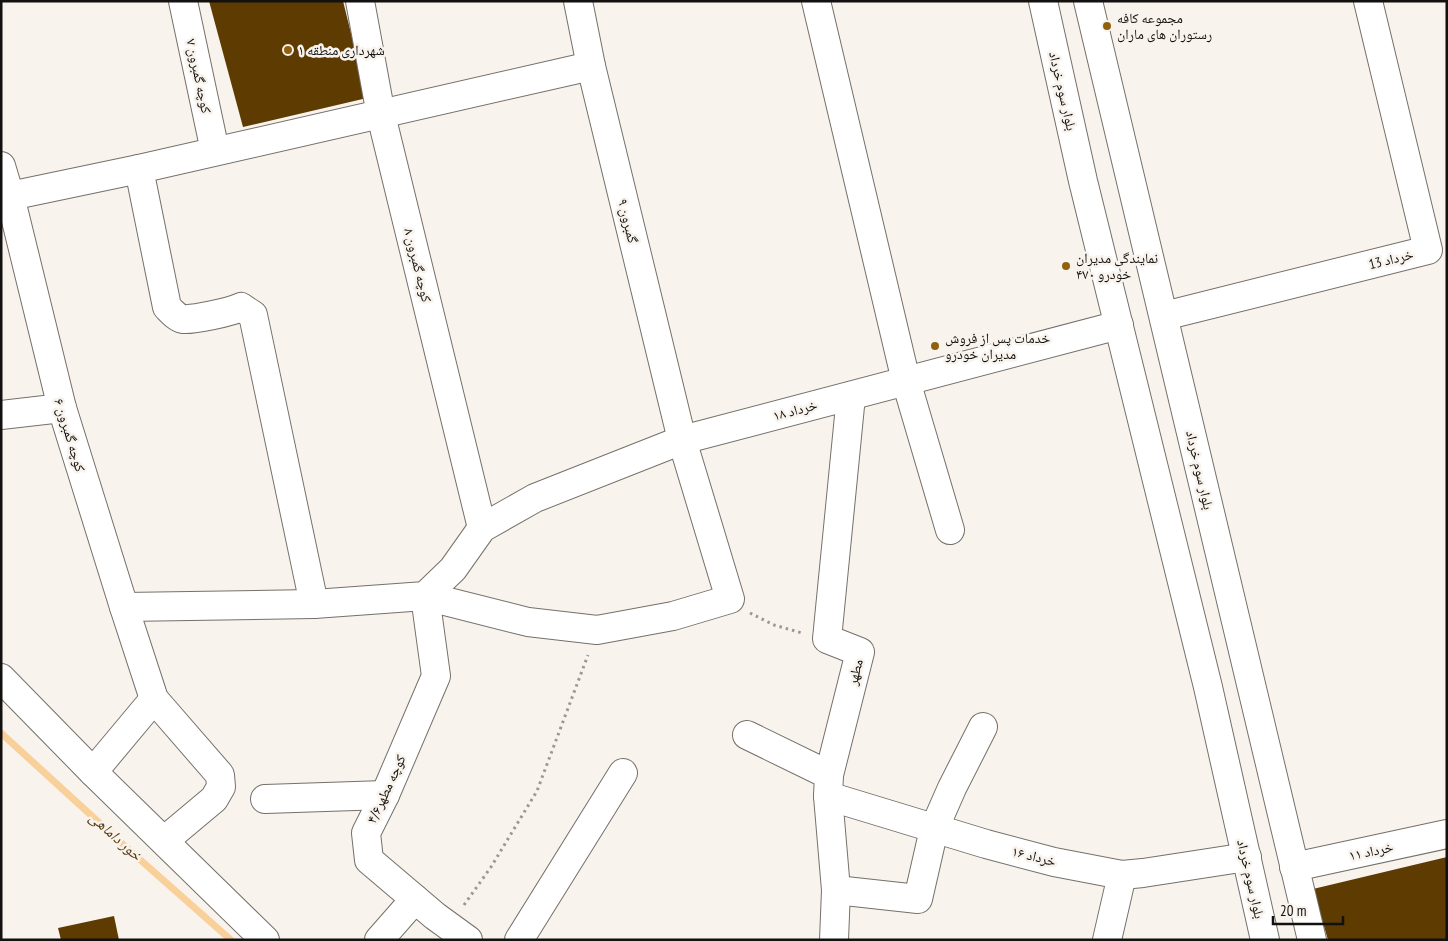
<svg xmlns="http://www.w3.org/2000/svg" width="1448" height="941" font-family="'PT Sans Narrow','Noto Naskh Arabic',sans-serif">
<rect width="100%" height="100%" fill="#f8f3ec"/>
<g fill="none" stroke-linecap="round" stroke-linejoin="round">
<path stroke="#f9cf9a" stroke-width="7" d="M 1,733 L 128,849 L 231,940"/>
</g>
<g fill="#5e3b00">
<path d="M 209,1 L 343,1 L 367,98 L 243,127 Z"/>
<path d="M 1447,857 L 1447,940 L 1328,940 L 1313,889 Z"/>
<path d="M 114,916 L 119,940 L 61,940 L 58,928 Z"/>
</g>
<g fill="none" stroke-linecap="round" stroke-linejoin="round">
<defs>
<g id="minor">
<path d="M 183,1 L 215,151"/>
<path d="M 360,1 L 381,115 L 482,528"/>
<path d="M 816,1 L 906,381 L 950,530"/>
<path d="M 1,166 L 10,196 L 62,408 L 124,607 L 154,699 L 220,775 L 221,787 L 214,799 L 165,840"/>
<path d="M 139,169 L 167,307 C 171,311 177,318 183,319 C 193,320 231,312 241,307 L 253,315 L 314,604"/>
<path d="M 10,196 L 139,169 L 591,66"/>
<path d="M 1164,316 L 1428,250 L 1368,1"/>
<path d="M 1,415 L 62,408"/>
<path d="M 124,607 L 314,604 L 425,596 L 453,569 L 482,528 L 535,498 L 682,440 L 1119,325"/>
<path d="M 1,678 L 93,772 L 265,940"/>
<path d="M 747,735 L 829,775"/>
<path d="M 93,772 L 154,699"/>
<path d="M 828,796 L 986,844 L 1054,862 L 1122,875 L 1143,873 L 1247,857"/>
<path d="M 265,799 L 385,795"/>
<path d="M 1294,867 L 1447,834"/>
<path d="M 836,890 L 918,899 L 934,829 L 952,788 L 983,727"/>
<path d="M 379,940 L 415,899"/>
<path d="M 468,940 L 435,916 L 369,860 L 366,833 L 385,795 L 436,676 L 425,596 L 528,622 L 597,630 L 673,616 L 730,599 L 682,440 L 591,66 L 578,1"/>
<path d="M 519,940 L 623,773"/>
<path d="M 834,940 L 836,890 L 828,796 L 829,775 L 860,652 L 827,639 L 851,396"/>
<path d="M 1107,940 L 1122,875"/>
</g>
<g id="primary">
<path d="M 1043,1 L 1083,181 L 1208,687 L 1265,940"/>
<path d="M 1088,1 L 1312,940"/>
</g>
</defs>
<use href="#minor" stroke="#75706a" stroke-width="30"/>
<use href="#primary" stroke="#75706a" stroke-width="30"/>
<g stroke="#9b9792" stroke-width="3" stroke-dasharray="2.5 4" stroke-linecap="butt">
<path d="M 750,613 L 774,625 L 802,633"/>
<path d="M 464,905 L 491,867 L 537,791 L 588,655"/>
</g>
<use href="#minor" stroke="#fff" stroke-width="28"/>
<use href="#primary" stroke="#fff" stroke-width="28"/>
</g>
<g fill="#91600f" stroke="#f8f3ec" stroke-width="2">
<circle cx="1107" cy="26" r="5"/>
<circle cx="288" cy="50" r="5"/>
<circle cx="1066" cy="266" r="5"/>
<circle cx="935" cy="346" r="5"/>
</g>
<g text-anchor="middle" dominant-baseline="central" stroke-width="5" stroke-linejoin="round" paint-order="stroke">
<g font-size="14" fill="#13110f" stroke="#f8f3ec" text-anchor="start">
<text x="1117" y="18">مجموعه کافه<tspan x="1117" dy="16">رستوران های ماران</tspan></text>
<text x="298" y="50">شهرداری منطقه ۱</text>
<text x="1076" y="258">نمایندگی مدیران<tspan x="1076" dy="16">خودرو ۴۷۰</tspan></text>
<text x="945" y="338">خدمات پس از فروش<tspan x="945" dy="16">مدیران خودرو</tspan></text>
</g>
<g font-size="14" fill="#13110f" stroke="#f8f3ec">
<text transform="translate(199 76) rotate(78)">کوچه گمبرون ۷</text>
<text transform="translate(1063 91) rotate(77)">بلوار سوم خرداد</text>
<text transform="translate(628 221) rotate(76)">گمبرون ۹</text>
<text transform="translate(1391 259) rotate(-14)">خرداد 13</text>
<text transform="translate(418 265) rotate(76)">کوچه گمبرون ۸</text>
<text transform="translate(795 410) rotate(-15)">خرداد ۱۸</text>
<text transform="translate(70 435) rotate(73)">کوچه گمبرون ۶</text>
<text transform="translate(1200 470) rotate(77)">بلوار سوم خرداد</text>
<text transform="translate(855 672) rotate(-76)">مطهر</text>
<text transform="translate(386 789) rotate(-65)">کوچه مطهر۴/۶</text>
<text transform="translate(1371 851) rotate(-12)">خرداد ۱۱</text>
<text transform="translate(1034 856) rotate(14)">خرداد ۱۶</text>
<text transform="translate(1251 879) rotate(77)">بلوار سوم خرداد</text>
</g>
<g font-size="15" font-style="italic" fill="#583c13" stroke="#f8f3ec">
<text transform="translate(116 836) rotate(42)">خور داماهی</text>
</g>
</g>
<rect width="1448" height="941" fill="none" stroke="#13110f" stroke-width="5"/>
<path d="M1273 916v8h70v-8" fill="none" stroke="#13110f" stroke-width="2.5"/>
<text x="1280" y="916" font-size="15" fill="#13110f" stroke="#f8f3ec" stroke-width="4" paint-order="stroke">20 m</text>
</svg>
